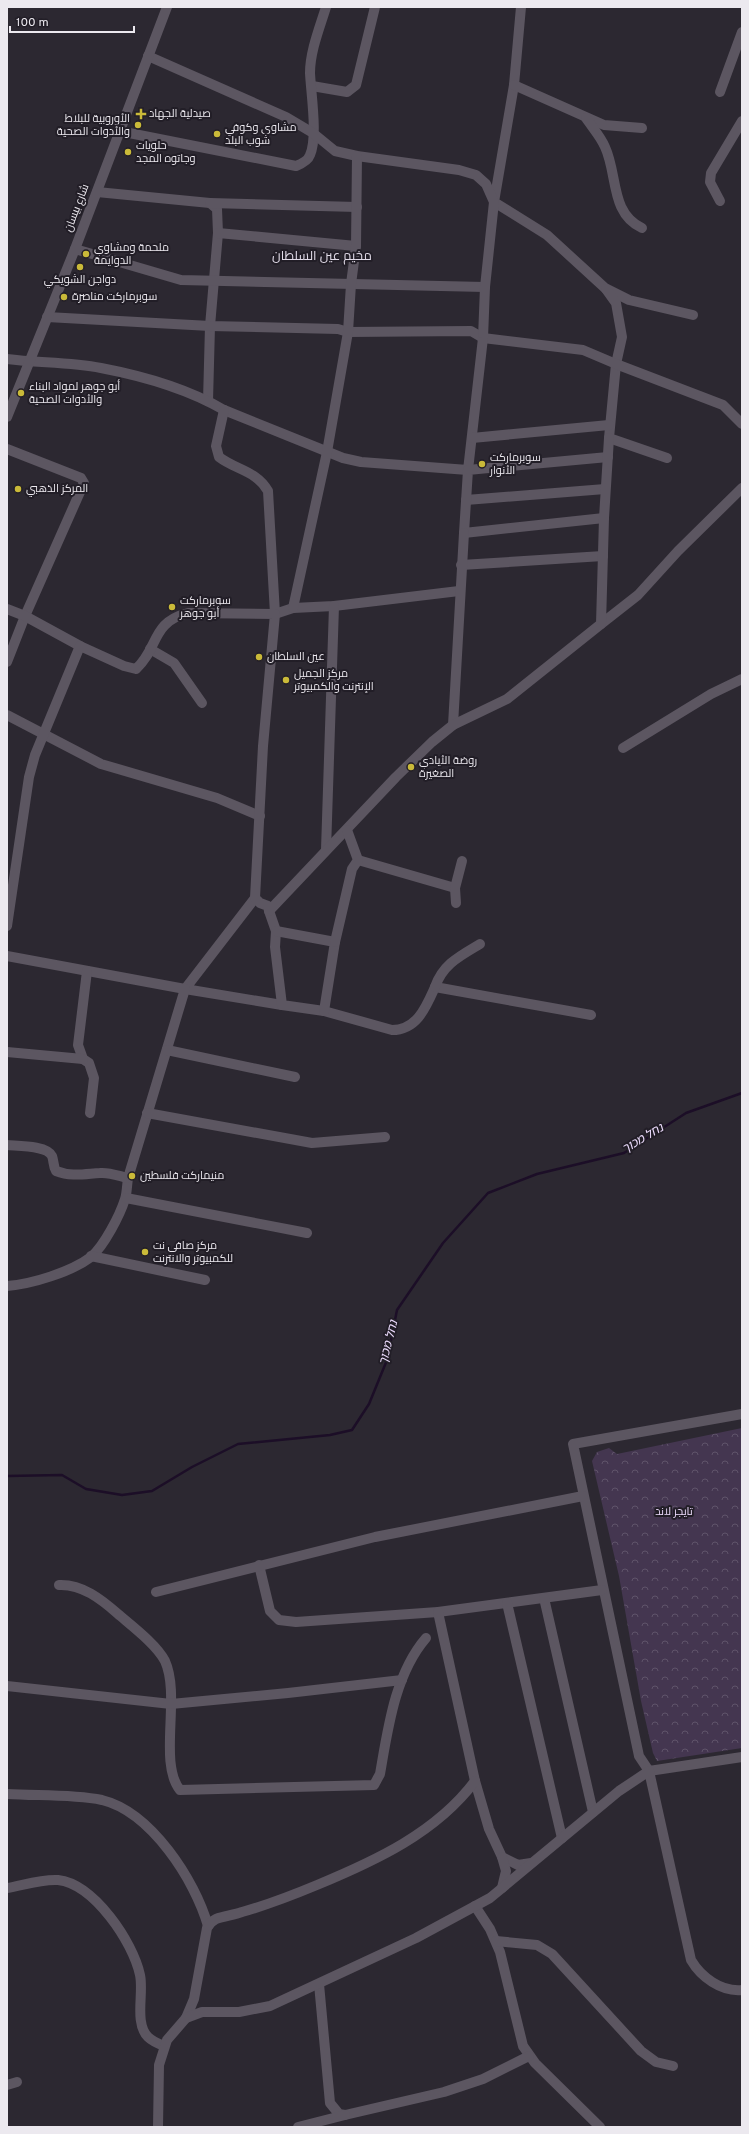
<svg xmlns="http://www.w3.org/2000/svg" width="749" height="2134" font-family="Overpass,Cairo,'Noto Sans Hebrew',sans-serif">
<defs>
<pattern id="park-crowns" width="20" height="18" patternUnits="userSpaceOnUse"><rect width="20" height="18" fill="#443650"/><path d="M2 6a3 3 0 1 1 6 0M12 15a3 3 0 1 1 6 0" fill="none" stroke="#5f536a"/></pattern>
</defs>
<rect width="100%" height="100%" fill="#2c2831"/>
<path fill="url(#park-crowns)" d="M 742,1428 L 742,1748 L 657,1761 L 653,1753 L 641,1701 L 619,1576 L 592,1461 L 597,1452 L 609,1448 L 617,1454 Z"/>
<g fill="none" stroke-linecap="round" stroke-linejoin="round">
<path stroke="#1c0e27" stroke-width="2.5" d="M 7,1476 L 62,1475 L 86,1489 L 122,1495 L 152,1491 L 192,1467 L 238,1444 L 330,1435 L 352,1430 L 369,1404 L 387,1360 L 397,1310 L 443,1243 L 488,1193 L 537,1174 L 624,1153 L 686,1113 L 742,1093"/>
<g stroke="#5c5661" stroke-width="10">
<path d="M 521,7 L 514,85 L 494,202 L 547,235 L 605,288 L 629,300 L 693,315"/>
<path d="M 514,85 L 604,125 L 642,128"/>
<path d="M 312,86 L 347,92 L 356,85 L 375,7"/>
<path d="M 720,92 L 742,32"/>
<path d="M 586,118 C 592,127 601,137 605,147 C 618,175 610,213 642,228"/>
<path d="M 119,131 L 296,166 C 301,164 308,161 310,155 C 318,137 311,94 310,73 C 310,51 320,27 326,7"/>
<path d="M 97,192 L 210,203 L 217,209 L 218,233 L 210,326 L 208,401"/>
<path d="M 720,201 L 710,182 L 711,173 L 742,121"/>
<path d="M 210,203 L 357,207"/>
<path d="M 218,233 L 356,246"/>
<path d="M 75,249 L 181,280 L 485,287"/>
<path d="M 606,289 L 616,303 L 622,337 L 616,364 L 609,438 L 667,458"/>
<path d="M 47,317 L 210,326 L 338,329 L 348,332 L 471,331 L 483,338 L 583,350 L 616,364 L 723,405 L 742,424"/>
<path d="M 7,359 C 38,363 70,362 101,368 C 143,376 188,389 224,410 L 343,458 L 361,462 L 468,470 L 483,338 L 485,287 L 494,202 L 486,184 L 476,175 L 459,170 L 357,156 L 335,151 L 313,133 L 286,117 L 148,56"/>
<path d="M 224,410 L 216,446 L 219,457 C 236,470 257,471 268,491 L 275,614 L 293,608 L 334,606 L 459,591"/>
<path d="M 7,417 L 75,249 L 167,7"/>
<path d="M 472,438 L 609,425"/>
<path d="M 7,449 L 81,478 L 84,483 L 25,616 L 7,662"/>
<path d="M 466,500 L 605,489"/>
<path d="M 604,518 L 464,533 L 468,470 L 608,457"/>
<path d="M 461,565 L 603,556"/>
<path d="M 293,608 L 327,452 L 348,332 L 351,284 L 356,246 L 357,156"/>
<path d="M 7,609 L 25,616 L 80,646"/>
<path d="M 601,624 L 638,595 L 678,551 L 742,488"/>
<path d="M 150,649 L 174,663 L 202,703"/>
<path d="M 7,715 L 101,764 L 217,798 L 260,816"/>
<path d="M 453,725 L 464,533"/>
<path d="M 623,748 L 711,694 L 742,679"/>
<path d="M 326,850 L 334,606"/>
<path d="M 358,860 L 455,888"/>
<path d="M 255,898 L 185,989 L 282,1005"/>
<path d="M 456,903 L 455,888 L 462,861"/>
<path d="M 269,911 L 276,931 L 275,947 L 282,1005 L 324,1011 L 392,1030 C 417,1030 426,1007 435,987 L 591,1015"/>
<path d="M 7,926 L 29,777 L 35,755 L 80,646 L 124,666 L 136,669 C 159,648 151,622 188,613 L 275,614 L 263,746 L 255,898 L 260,903 L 268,906 L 269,911 L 396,777 L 432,742 L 453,725 L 507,699 L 601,624 L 604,518 L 609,438"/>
<path d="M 276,931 L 335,942 L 324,1011"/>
<path d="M 335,942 L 352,869 L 358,860 L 347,830"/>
<path d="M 7,956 L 185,989 L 128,1178 C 127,1184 127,1193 125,1199 C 120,1215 104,1246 91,1257 C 71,1272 32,1284 7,1286"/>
<path d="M 87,971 L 78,1045 L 83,1059 L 89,1063 L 94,1078 L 90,1113"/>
<path d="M 435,987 C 443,964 460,956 480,944"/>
<path d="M 167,1050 L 295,1077"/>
<path d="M 7,1052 L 83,1059"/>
<path d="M 147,1113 L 312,1143 L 385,1137"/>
<path d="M 7,1145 C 17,1146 47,1145 52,1156 C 54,1161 53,1166 56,1171 C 71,1177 84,1174 100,1173 C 109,1172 119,1176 128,1178"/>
<path d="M 126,1198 L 307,1233"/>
<path d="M 91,1256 L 205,1280"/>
<path d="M 742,1414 L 573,1444 L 639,1756 L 649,1771 L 742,1757"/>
<path d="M 259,1565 L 270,1611 L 279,1620 L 296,1622 L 438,1612 L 602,1590"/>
<path d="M 59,1585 C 82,1584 101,1599 118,1614 C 132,1626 157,1645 165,1661 C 181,1696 158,1763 180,1790 L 374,1785 L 380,1774 C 388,1728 395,1674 426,1638"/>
<path d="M 156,1592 L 375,1537 L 583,1496"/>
<path d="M 544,1598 L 593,1812"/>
<path d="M 507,1603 L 562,1838"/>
<path d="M 438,1612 L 475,1781 L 489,1829 L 502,1857 L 518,1865 L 531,1863"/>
<path d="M 7,1686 L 171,1704 L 288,1693 L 402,1680"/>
<path d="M 7,1794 C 38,1796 71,1794 102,1800 C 151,1812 195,1880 208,1926"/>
<path d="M 502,1857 L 506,1871 L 502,1888"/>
<path d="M 7,1888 C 24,1885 41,1879 58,1880 C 94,1884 133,1942 140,1975 C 144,1993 134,2023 148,2037 C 152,2041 159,2044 164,2046"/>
<path d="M 475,1906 L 490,1929 L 500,1952 L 523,2046 L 535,2063 L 600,2127"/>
<path d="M 496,1941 L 537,1945 L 552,1954 L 641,2051 L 656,2062 L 673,2066"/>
<path d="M 319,1984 L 330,2103 L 339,2114 L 345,2115 L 444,2092 L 483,2079 L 529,2056"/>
<path d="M 186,2018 L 194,1999 L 207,1928 C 209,1924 212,1921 216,1919 C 224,1916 234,1915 242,1912 C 267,1905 293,1895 317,1885 C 375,1861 436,1833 475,1781"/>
<path d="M 7,2085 L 17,2082"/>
<path d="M 158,2127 L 159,2065 L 167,2040 L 186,2018 L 202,2012 L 239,2012 L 270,2006 L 416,1938 L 490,1898 L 619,1791 L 649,1771 L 691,1960 C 701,1977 721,1992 742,1990"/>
<path d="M 298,2127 L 345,2115"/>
</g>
</g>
<g fill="#caba39" stroke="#221e27" stroke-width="1.5">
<path d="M139 108h4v4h4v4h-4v4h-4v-4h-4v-4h4z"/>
<circle cx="138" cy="125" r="4"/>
<circle cx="217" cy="134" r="4"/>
<circle cx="128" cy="152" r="4"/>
<circle cx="86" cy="254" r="4"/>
<circle cx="80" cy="267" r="4"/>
<circle cx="64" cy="297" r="4"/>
<circle cx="21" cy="393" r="4"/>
<circle cx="482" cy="464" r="4"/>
<circle cx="18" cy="489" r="4"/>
<circle cx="172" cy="607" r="4"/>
<circle cx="259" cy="657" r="4"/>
<circle cx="286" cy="680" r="4"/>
<circle cx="411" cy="767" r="4"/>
<circle cx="132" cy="1176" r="4"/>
<circle cx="145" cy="1252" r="4"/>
</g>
<g text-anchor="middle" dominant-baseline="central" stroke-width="4" stroke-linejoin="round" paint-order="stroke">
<g font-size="11" fill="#ece9ef" stroke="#221e27" text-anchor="start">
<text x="149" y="114">صيدلية الجهاد</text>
<text x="130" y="119" text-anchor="end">الأوروبية للبلاط<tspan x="130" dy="13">والأدوات الصحية</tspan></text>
<text x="225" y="128">مشاوي وكوفي<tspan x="225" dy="13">شوب البلد</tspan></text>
<text x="136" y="146">حلويات<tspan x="136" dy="13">وجاتوه المجد</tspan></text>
<text x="94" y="248">ملحمة ومشاوي<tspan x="94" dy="13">الدوايمة</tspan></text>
<text x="80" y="280" text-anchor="middle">دواجن الشويكي</text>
<text x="72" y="297">سوبرماركت مناصرة</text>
<text x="29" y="387">أبو جوهر لمواد البناء<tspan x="29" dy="13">والأدوات الصحية</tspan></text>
<text x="490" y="458">سوبرماركت<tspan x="490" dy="13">الأنوار</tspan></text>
<text x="26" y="489">المركز الذهبي</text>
<text x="180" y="601">سوبرماركت<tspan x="180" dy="13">أبو جوهر</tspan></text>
<text x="267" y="657">عين السلطان</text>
<text x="294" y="674">مركز الجميل<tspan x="294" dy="13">الإنترنت والكمبيوتر</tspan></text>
<text x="419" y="761">روضة الأيادي<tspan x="419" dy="13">الصغيرة</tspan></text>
<text x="140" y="1176">منيماركت فلسطين</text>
<text x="153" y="1246">مركز صافي نت<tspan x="153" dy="13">للكمبيوتر والانترنت</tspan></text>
</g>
<g font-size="11" fill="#ece9ef" stroke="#221e27">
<text transform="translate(77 208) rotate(-69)">شارع بيسان</text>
</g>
<g font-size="11" fill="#eddcfd" stroke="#221e27">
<text x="674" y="1512">تايجر لاند</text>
</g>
<g font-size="12" font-style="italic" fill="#ecdcfd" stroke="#221e27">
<text transform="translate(643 1139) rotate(-31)">נחל מכוך</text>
<text transform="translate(389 1343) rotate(-76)">נחל מכוך</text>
</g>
<g font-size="13" fill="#e1dbe8" stroke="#221e27">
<text x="322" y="257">مخيم عين السلطان</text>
</g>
</g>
<rect width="749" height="2134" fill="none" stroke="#ece9ef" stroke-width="16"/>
<path d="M10 26v6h124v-6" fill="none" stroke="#ece9ef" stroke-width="2"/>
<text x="16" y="26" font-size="12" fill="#ece9ef" stroke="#221e27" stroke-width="3" paint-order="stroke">100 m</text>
</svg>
